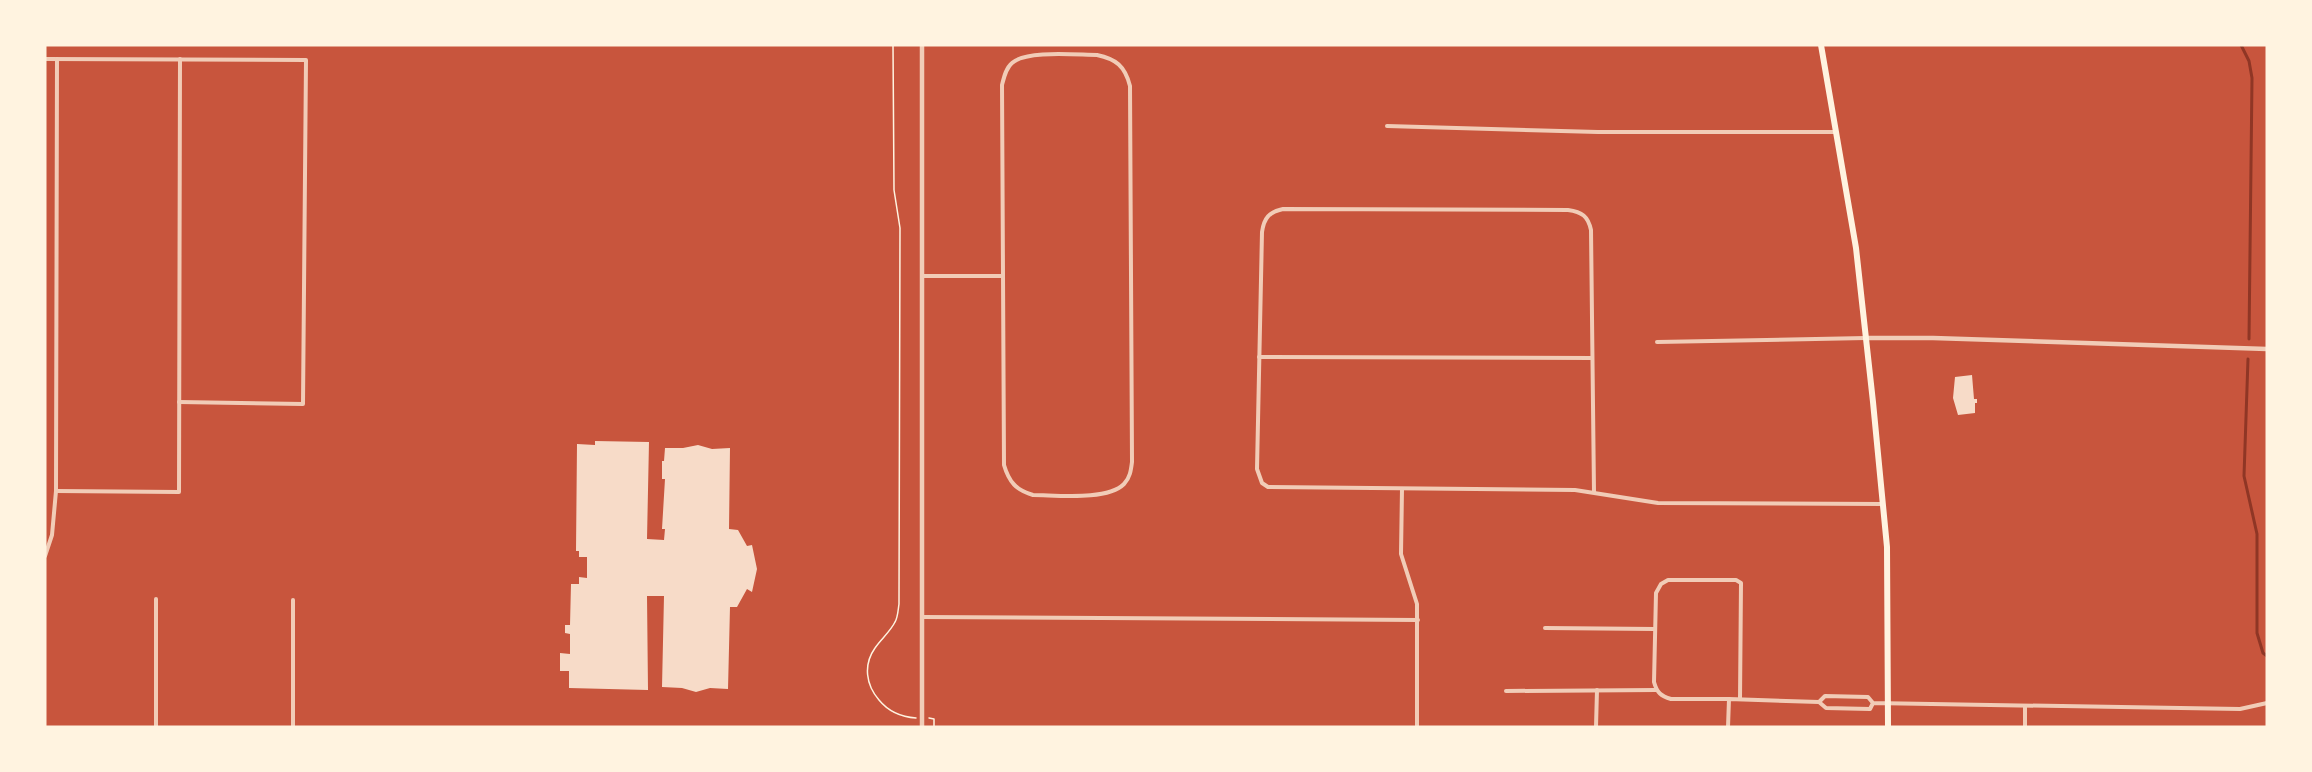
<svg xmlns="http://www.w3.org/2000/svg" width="2312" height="772" font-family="Signika,sans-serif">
<rect width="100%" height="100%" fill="#c8553d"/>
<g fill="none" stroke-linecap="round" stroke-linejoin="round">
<g stroke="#8f3625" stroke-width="3">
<path d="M 2241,45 L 2249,61 L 2252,78 L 2249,339"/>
<path d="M 2248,359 L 2244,476 L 2257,534 L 2257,633 L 2263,653 L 2267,656"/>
</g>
</g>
<g fill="#f7dbc8">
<path d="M 1972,375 L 1974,399 L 1977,399 L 1977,403 L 1975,403 L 1975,413 L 1958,415 L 1953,398 L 1955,377 Z"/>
<path d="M 595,441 L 649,442 L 647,539 L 664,540 L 665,529 L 662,529 L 665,479 L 662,479 L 662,461 L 664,461 L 665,448 L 683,448 L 698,445 L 712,449 L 730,448 L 729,529 L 738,530 L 747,546 L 752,545 L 757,569 L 752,592 L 747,589 L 737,607 L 730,607 L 728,689 L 710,688 L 696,692 L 682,688 L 662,687 L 664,596 L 647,596 L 648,690 L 569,688 L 569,671 L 560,671 L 560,653 L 570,654 L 570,634 L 565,633 L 565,625 L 570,625 L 571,584 L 579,584 L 579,577 L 587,578 L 587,557 L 579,557 L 579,551 L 576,551 L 577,444 L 595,445 Z"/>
</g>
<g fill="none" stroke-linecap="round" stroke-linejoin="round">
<g stroke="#fff3e0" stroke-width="1.5">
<path d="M 893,45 L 894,190 L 900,228 L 899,604 C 898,610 898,617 895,622 C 890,632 881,639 875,648 C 863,665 866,685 879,700 C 888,711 901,717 916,718"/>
<path d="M 929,718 L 934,719 L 934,727"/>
</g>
<g stroke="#f1ccb7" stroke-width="4">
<path d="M 1097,55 C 1116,59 1125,66 1130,86 L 1132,462 C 1131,470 1130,478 1124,484 C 1107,501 1056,495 1033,495 C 1016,490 1009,482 1004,465 L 1002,85 C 1004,77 1006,68 1012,63 C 1026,50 1077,55 1097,55 Z"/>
<path d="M 45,59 L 306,60 L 303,404 L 179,402"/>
<path d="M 1387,126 L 1598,132 L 1835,132"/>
<path d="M 922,276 L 1003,276"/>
<path d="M 1657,342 L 1866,338"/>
<path d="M 1259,357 L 1592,358"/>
<path d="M 1402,489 L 1401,554 L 1417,604 L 1417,727"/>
<path d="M 56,491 L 179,492 L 180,59"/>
<path d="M 1594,492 L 1591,230 C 1588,216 1582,212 1568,210 L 1283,209 C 1269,212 1264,218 1262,232 L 1257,469 L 1262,483 L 1268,487 L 1575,490 L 1658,503 L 1883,504"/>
<path d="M 45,556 L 52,535 L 56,491 L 57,59"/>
<path d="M 923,617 L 1418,620"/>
<path d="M 1545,628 L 1655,629"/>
<path d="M 1506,691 L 1656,690"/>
<path d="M 1729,699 L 1671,699 C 1661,696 1657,693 1654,682 L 1656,593 L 1661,584 L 1668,580 L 1736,580 L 1741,583 L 1740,699"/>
<path d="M 1873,703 L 1870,709 L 1826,708 L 1819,702 L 1825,696 L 1868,697 L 1873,703 L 2240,709 L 2267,703"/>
<path d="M 156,727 L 156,599"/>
<path d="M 293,727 L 293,600"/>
<path d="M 1596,727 L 1597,690"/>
<path d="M 1728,727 L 1729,699 L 1819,702"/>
<path d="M 2025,727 L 2025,706"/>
</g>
<g stroke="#f1ccb7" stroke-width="4.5">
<path d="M 1867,338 L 1933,338 L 2267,349"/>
<path d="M 922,727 L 922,45"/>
</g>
<path stroke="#fff3e0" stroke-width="6" d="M 1821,45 L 1856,248 L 1873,402 L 1887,547 L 1888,727"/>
</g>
<rect width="2312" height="772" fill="none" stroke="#fff3e0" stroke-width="93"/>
</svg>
